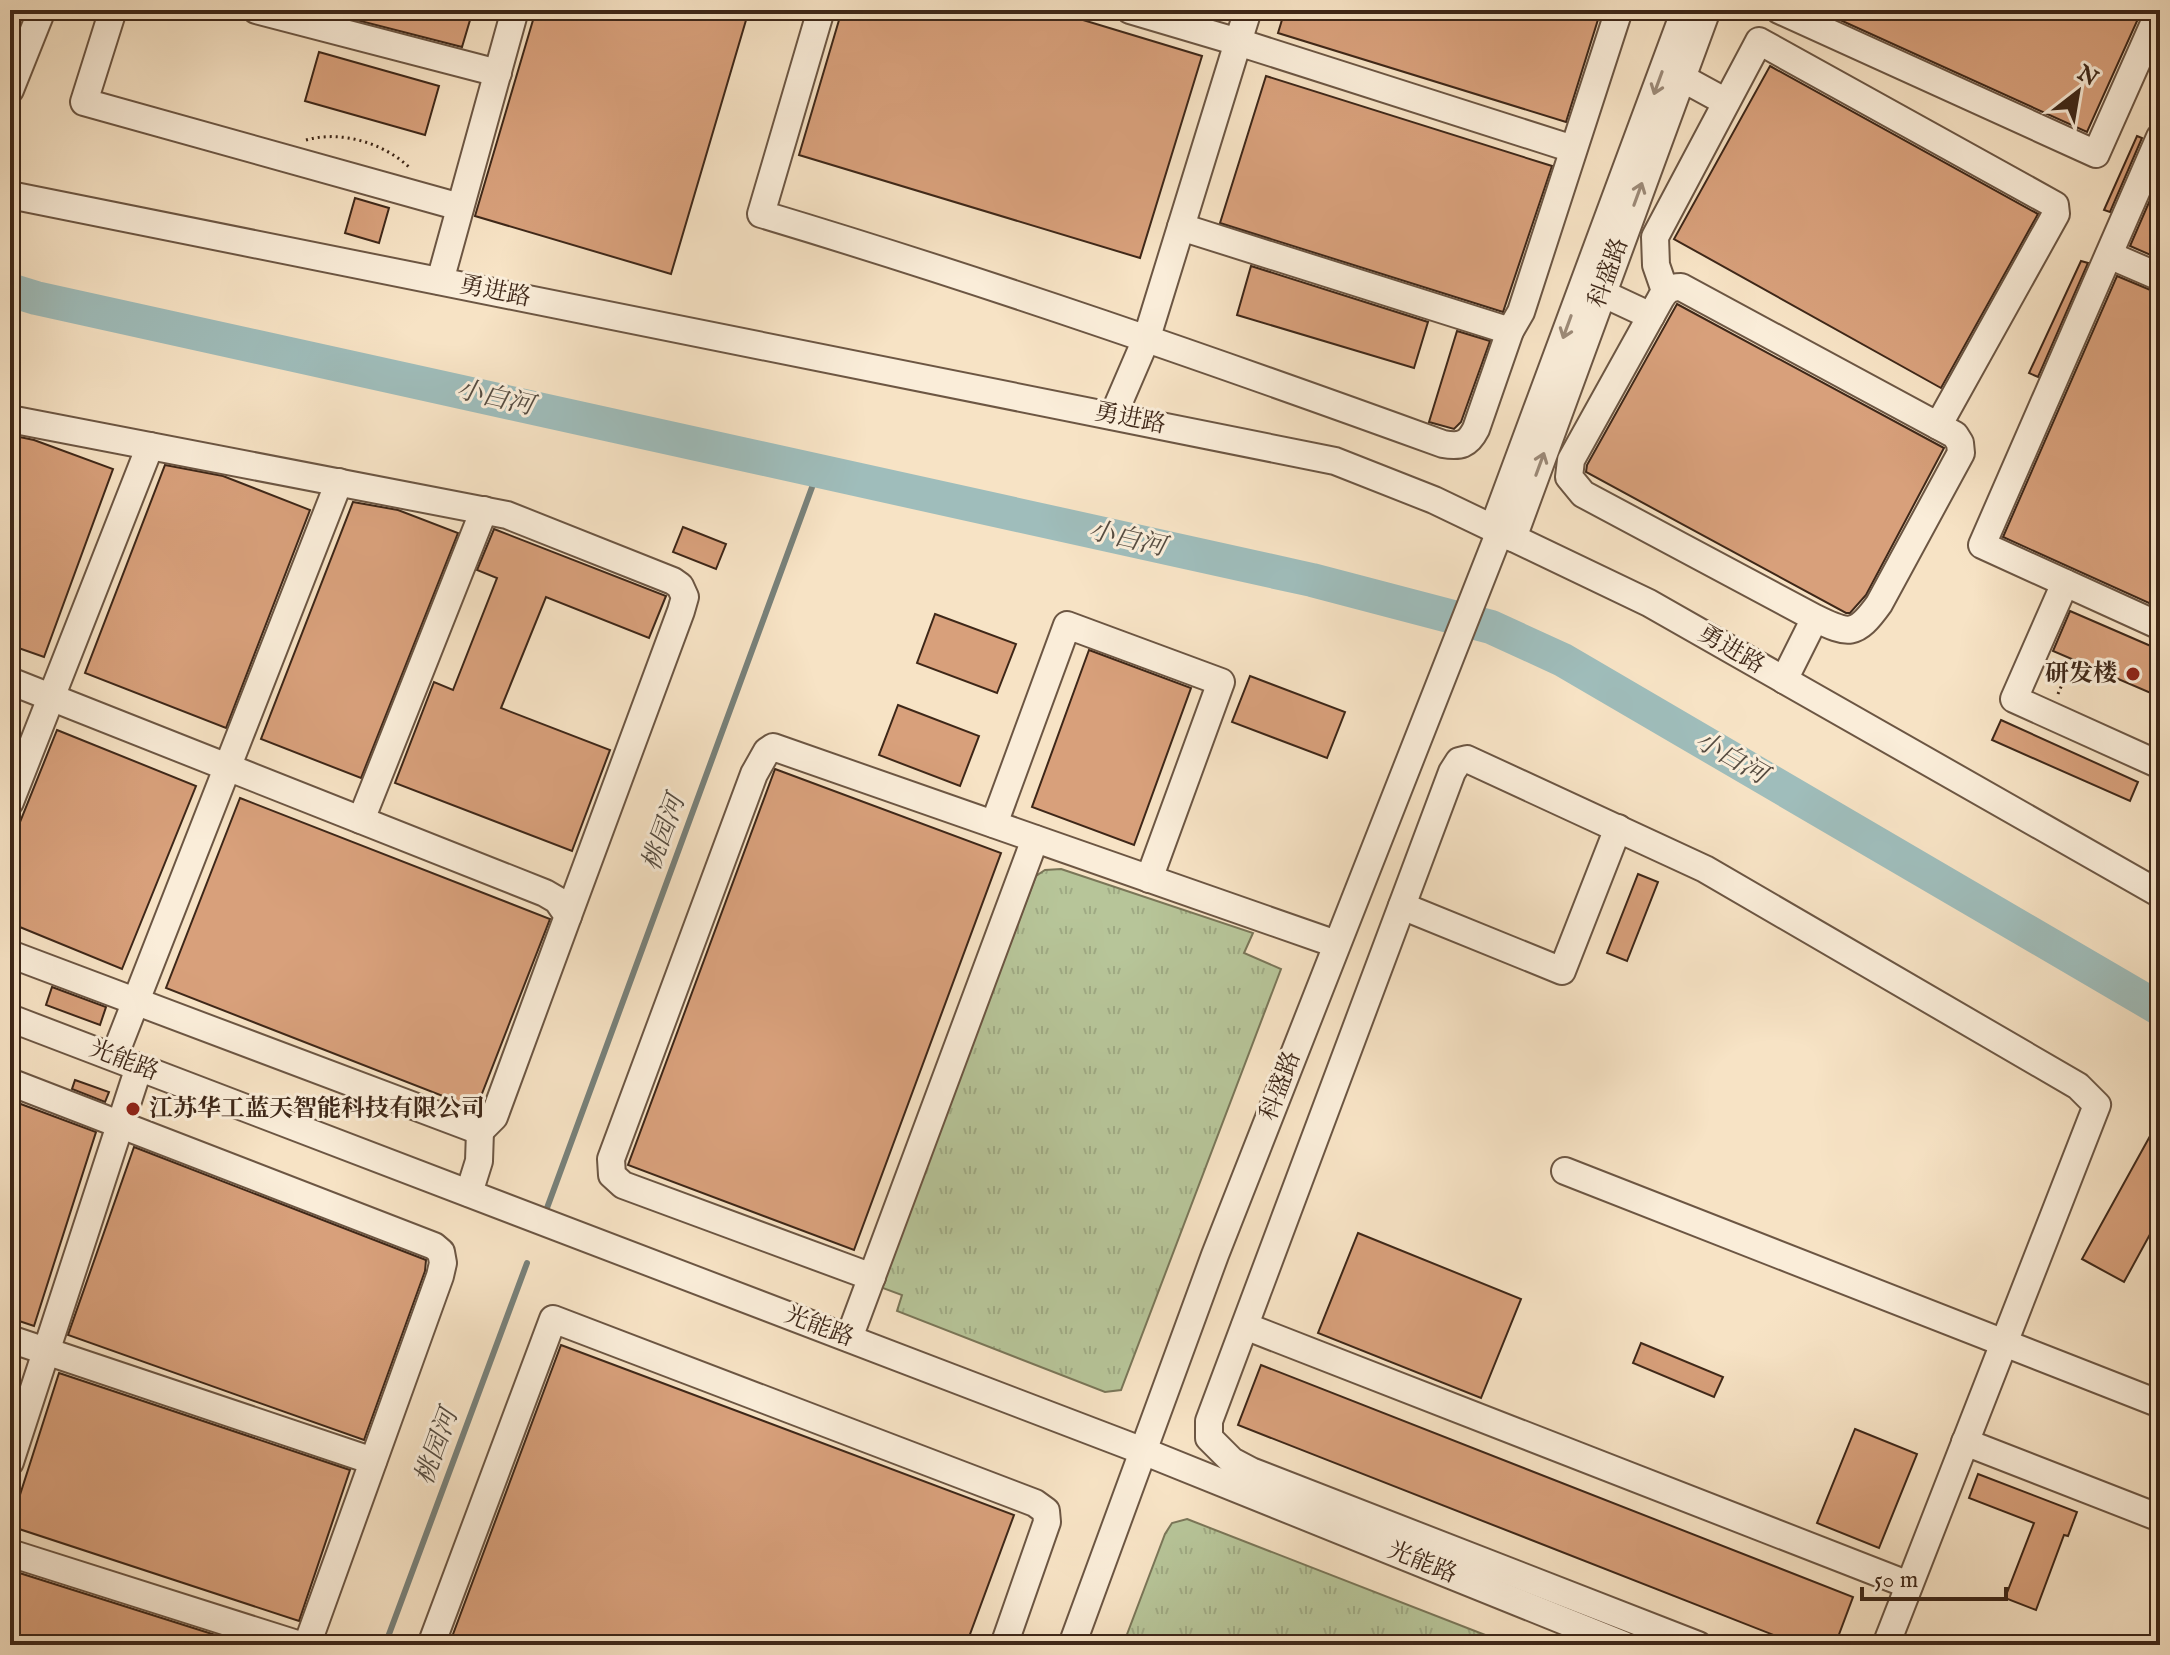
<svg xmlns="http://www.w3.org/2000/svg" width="2170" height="1655" font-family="'IM FELL English','Noto Serif SC',serif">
<defs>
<pattern id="grass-tufts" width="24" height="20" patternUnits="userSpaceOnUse" patternTransform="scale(2)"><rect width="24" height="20" fill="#b7c599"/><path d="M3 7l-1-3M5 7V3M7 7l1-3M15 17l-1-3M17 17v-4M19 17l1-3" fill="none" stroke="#9ea983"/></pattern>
</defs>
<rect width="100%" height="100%" fill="#f7e3c5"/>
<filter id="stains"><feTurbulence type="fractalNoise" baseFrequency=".0025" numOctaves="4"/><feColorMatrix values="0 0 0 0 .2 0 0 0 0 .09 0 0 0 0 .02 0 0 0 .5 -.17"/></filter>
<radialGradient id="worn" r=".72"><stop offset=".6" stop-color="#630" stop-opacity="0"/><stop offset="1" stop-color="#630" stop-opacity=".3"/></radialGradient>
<g fill="url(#grass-tufts)" stroke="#7a7658" stroke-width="2">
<path d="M 1061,869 L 1253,933 L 1244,953 L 1281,969 L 1121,1390 L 1105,1392 L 897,1311 L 902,1295 L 880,1287 L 1036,876 L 1045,870 Z"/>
<path d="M 1187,1519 L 1511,1645 L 1123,1645 L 1165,1534 L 1172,1523 Z"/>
</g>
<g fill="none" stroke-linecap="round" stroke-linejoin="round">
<g stroke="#78817a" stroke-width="6">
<path d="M 547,1208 L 818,471"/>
<path d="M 385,1645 L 527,1263"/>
</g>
<path stroke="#9fbdbb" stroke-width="34" d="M 10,290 L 36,298 L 1312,580 L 1491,627 L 1563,660 L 2160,1009"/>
</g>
<g fill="#d8a07b" stroke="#3e2718" stroke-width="2">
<path d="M 330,10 L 473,10 L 462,47 L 329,13 Z"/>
<path d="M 536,10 L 749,10 L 671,274 L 475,216 Z"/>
<path d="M 842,10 L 1050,10 L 1202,56 L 1140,258 L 799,155 Z"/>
<path d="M 1285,10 L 1601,10 L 1566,122 L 1278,33 Z"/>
<path d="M 1818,10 L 2142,10 L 2087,132 Z"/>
<path d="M 319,52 L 439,86 L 425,135 L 305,101 Z"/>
<path d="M 1770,66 L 2038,214 L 1941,388 L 1674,239 Z"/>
<path d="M 1266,76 L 1552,166 L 1503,312 L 1220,223 Z"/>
<path d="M 2137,136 L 2142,138 L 2110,212 L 2104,210 Z"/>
<path d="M 2160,177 L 2160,259 L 2130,246 Z"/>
<path d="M 355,198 L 389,208 L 379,243 L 345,233 Z"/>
<path d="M 2081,261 L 2088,263 L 2038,377 L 2029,373 Z"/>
<path d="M 1251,266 L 1428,322 L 1414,368 L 1237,315 Z"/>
<path d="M 2117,276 L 2160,294 L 2160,608 L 2003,537 Z"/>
<path d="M 1677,304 L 1944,448 L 1866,595 L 1850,613 L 1846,613 L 1586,472 L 1587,465 Z"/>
<path d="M 1457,331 L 1490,341 L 1461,422 L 1454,429 L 1429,422 Z"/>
<path d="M 10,435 L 34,440 L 113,469 L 44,657 L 10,645 Z"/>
<path d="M 165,465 L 223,476 L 310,510 L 226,728 L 85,673 Z"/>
<path d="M 353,502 L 398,510 L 458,533 L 361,778 L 261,739 Z"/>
<path d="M 683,527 L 726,544 L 716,569 L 673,552 Z"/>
<path d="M 494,529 L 666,596 L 649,638 L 546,597 L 501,708 L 610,750 L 572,851 L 395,783 L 434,682 L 453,690 L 497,578 L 477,570 Z"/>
<path d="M 2070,611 L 2160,650 L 2160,697 L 2053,651 Z"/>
<path d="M 935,614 L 1016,644 L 997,693 L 917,663 Z"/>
<path d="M 1089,650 L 1191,688 L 1134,845 L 1032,807 Z"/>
<path d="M 1250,676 L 1345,712 L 1327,758 L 1232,722 Z"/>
<path d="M 898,705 L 979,736 L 960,786 L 879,755 Z"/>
<path d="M 2001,720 L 2138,782 L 2130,801 L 1992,740 Z"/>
<path d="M 57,730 L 196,786 L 122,969 L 10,923 L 10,847 Z"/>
<path d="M 775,769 L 1001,853 L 854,1250 L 628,1165 Z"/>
<path d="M 240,798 L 550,919 L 476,1109 L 166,988 Z"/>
<path d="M 1638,874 L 1658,882 L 1627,961 L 1607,953 Z"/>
<path d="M 52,987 L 106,1007 L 100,1025 L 46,1005 Z"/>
<path d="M 75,1080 L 109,1092 L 105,1102 L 72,1089 Z"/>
<path d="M 10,1100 L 96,1132 L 34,1326 L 10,1318 Z"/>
<path d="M 2160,1118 L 2160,1216 L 2124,1282 L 2082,1259 Z"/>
<path d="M 134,1147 L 426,1260 L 425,1271 L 364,1440 L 68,1335 Z"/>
<path d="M 1358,1233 L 1521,1299 L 1481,1398 L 1318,1333 Z"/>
<path d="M 1641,1343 L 1723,1377 L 1714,1397 L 1633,1363 Z"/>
<path d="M 561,1345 L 1014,1515 L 966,1645 L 449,1645 Z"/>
<path d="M 1261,1365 L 1853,1597 L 1835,1645 L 1799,1645 L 1238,1425 Z"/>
<path d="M 59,1373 L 350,1470 L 299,1621 L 10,1526 Z"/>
<path d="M 1855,1429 L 1917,1454 L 1879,1548 L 1817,1523 Z"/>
<path d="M 1978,1474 L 2077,1512 L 2068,1536 L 2064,1535 L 2036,1610 L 2005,1598 L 2034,1523 L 1969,1498 Z"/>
<path d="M 10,1570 L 247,1645 L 10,1645 Z"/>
</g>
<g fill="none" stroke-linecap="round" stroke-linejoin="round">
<defs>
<g id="minor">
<path d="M 113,10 L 84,102 L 460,207"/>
<path d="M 256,10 L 498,73"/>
<path d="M 821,10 L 761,214 C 991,283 1217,362 1443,444 C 1460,447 1468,445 1476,429 L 1510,331 L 1521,312 L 1619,10"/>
<path d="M 1130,10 L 1238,42 L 1248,10"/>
<path d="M 1779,10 L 2096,154 L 2160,10"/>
<path d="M 1682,78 L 1726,102"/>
<path d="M 10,90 L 42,10"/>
<path d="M 2160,137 L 1982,545 L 2160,626"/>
<path d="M 10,195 L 1335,461 L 1434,500 L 1649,603 L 2160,894"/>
<path d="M 1181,227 L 1510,331"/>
<path d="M 2109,255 L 2160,277"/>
<path d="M 440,281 L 515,10"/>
<path d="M 1589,287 L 1651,316"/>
<path d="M 1665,291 L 1656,265 L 1655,237 L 1759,41 L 2055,205 L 2056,214 L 1938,426"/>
<path d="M 1113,416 L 1147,337 L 1238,42 L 1573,149"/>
<path d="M 10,419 L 507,515 L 673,581 L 680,586 L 685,597 L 681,611 L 568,916"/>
<path d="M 1493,528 L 1685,10"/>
<path d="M 1513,538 L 1707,10"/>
<path d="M 2065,583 L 2014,699 L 2160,765"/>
<path d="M 1784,680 L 1815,618 C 1849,635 1856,636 1879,604 L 1961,453 L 1960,443 L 1955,435 L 1681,287 C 1671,287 1666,290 1661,298 L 1571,460 L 1569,477 L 1583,494 L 1815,618"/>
<path d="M 10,681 L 545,893 L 557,900 L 568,916 L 494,1117 L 480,1131 L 10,954"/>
<path d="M 10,802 L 150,446"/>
<path d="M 361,820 L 484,510"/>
<path d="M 994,824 L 1067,625 L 1221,682 L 1149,879"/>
<path d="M 1402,906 L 1562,971 L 1618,828"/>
<path d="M 10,1018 L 1143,1451 L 1624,1645"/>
<path d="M 114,1057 L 339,482"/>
<path d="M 10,1082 L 434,1246 L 441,1252 L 443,1263 L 440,1276 L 307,1645"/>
<path d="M 1565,1171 L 2160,1404"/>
<path d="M 469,1193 L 479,1161 L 480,1131"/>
<path d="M 872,1277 L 623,1185 L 612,1175 L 611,1159 L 754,774 L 767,751 L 773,747 L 1336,944"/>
<path d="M 1245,1326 L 1909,1585"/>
<path d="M 849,1338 L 1035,839"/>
<path d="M 10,1339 L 373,1461"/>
<path d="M 1965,1442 L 2160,1518"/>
<path d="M 10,1462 L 139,1067"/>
<path d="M 10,1553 L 300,1645"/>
<path d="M 431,1645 L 553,1319 L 1035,1503 L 1046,1511 L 1047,1522 L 1004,1645"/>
<path d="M 1072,1645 L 1215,1255 L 1500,531"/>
<path d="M 1698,1645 L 1251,1471 L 1232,1461 L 1209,1438 L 1209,1421 L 1452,772 L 1459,761 L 1467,759 L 1705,869 L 2078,1086 L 2097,1105 L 1886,1645"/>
</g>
</defs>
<use href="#minor" stroke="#6c5643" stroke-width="30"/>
<g stroke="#3e2718" stroke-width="3" stroke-dasharray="2 4" stroke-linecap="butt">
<path d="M 306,140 C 341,130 384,143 410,168"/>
<path d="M 2058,694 L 2069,668"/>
</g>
<use href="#minor" stroke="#faedd9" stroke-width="26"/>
</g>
<defs><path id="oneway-shaft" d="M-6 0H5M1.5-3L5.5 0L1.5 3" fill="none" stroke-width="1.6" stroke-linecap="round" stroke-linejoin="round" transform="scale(2)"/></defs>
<g stroke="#9c8a78">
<use href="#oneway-shaft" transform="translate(1658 83) rotate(110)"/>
<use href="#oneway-shaft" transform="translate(1638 194) rotate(-70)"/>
<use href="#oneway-shaft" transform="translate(1567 327) rotate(110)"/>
<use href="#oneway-shaft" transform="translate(1540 464) rotate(-70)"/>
</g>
<g fill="#8f2418" stroke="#faedd9" stroke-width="3">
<circle cx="2133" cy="674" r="8"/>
<circle cx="133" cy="1109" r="8"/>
</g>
<g text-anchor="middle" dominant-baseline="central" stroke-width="6" stroke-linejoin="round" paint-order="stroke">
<g font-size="24" fill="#3e2718" stroke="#faedd9">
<text transform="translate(1609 273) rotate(-70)">科盛路</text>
<text transform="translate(495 292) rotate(11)">勇进路</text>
<text transform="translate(1130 419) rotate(11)">勇进路</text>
<text transform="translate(1731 650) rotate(30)">勇进路</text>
<text transform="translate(124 1061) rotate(21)">光能路</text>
<text transform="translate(1281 1086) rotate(-69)">科盛路</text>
<text transform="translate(819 1327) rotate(21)">光能路</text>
<text transform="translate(1422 1563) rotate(22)">光能路</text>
</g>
<g font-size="24" font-weight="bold" fill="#3e2718" stroke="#faedd9" text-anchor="end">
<text x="2117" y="674">研发楼</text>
<text x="149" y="1109" text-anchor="start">江苏华工蓝天智能科技有限公司</text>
</g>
<g font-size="26" font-style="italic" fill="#564c41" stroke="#faedd9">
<text transform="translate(495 398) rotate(13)">小白河</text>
<text transform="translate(1127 539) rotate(13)">小白河</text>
<text transform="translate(1731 758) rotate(30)">小白河</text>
<text transform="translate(664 833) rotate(-70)">桃园河</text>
<text transform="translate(437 1447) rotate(-70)">桃园河</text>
</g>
</g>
<rect width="2170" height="1655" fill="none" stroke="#f7e3c5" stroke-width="40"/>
<rect x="12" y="12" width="2146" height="1631" fill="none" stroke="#3e2718" stroke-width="4"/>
<rect x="20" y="20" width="2130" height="1615" fill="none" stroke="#3e2718" stroke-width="2"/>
<g transform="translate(2078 92) rotate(31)" stroke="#faedd9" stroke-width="6" paint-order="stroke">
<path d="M0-6L14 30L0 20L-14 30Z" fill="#3e2718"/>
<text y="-12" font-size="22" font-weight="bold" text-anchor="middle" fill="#3e2718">N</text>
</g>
<path d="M1862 1587v12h144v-12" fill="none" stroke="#3e2718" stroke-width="4"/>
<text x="1874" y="1587" font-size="24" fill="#3e2718" stroke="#faedd9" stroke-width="6" paint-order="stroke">50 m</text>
<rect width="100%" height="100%" filter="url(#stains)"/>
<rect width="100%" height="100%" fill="url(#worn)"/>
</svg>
